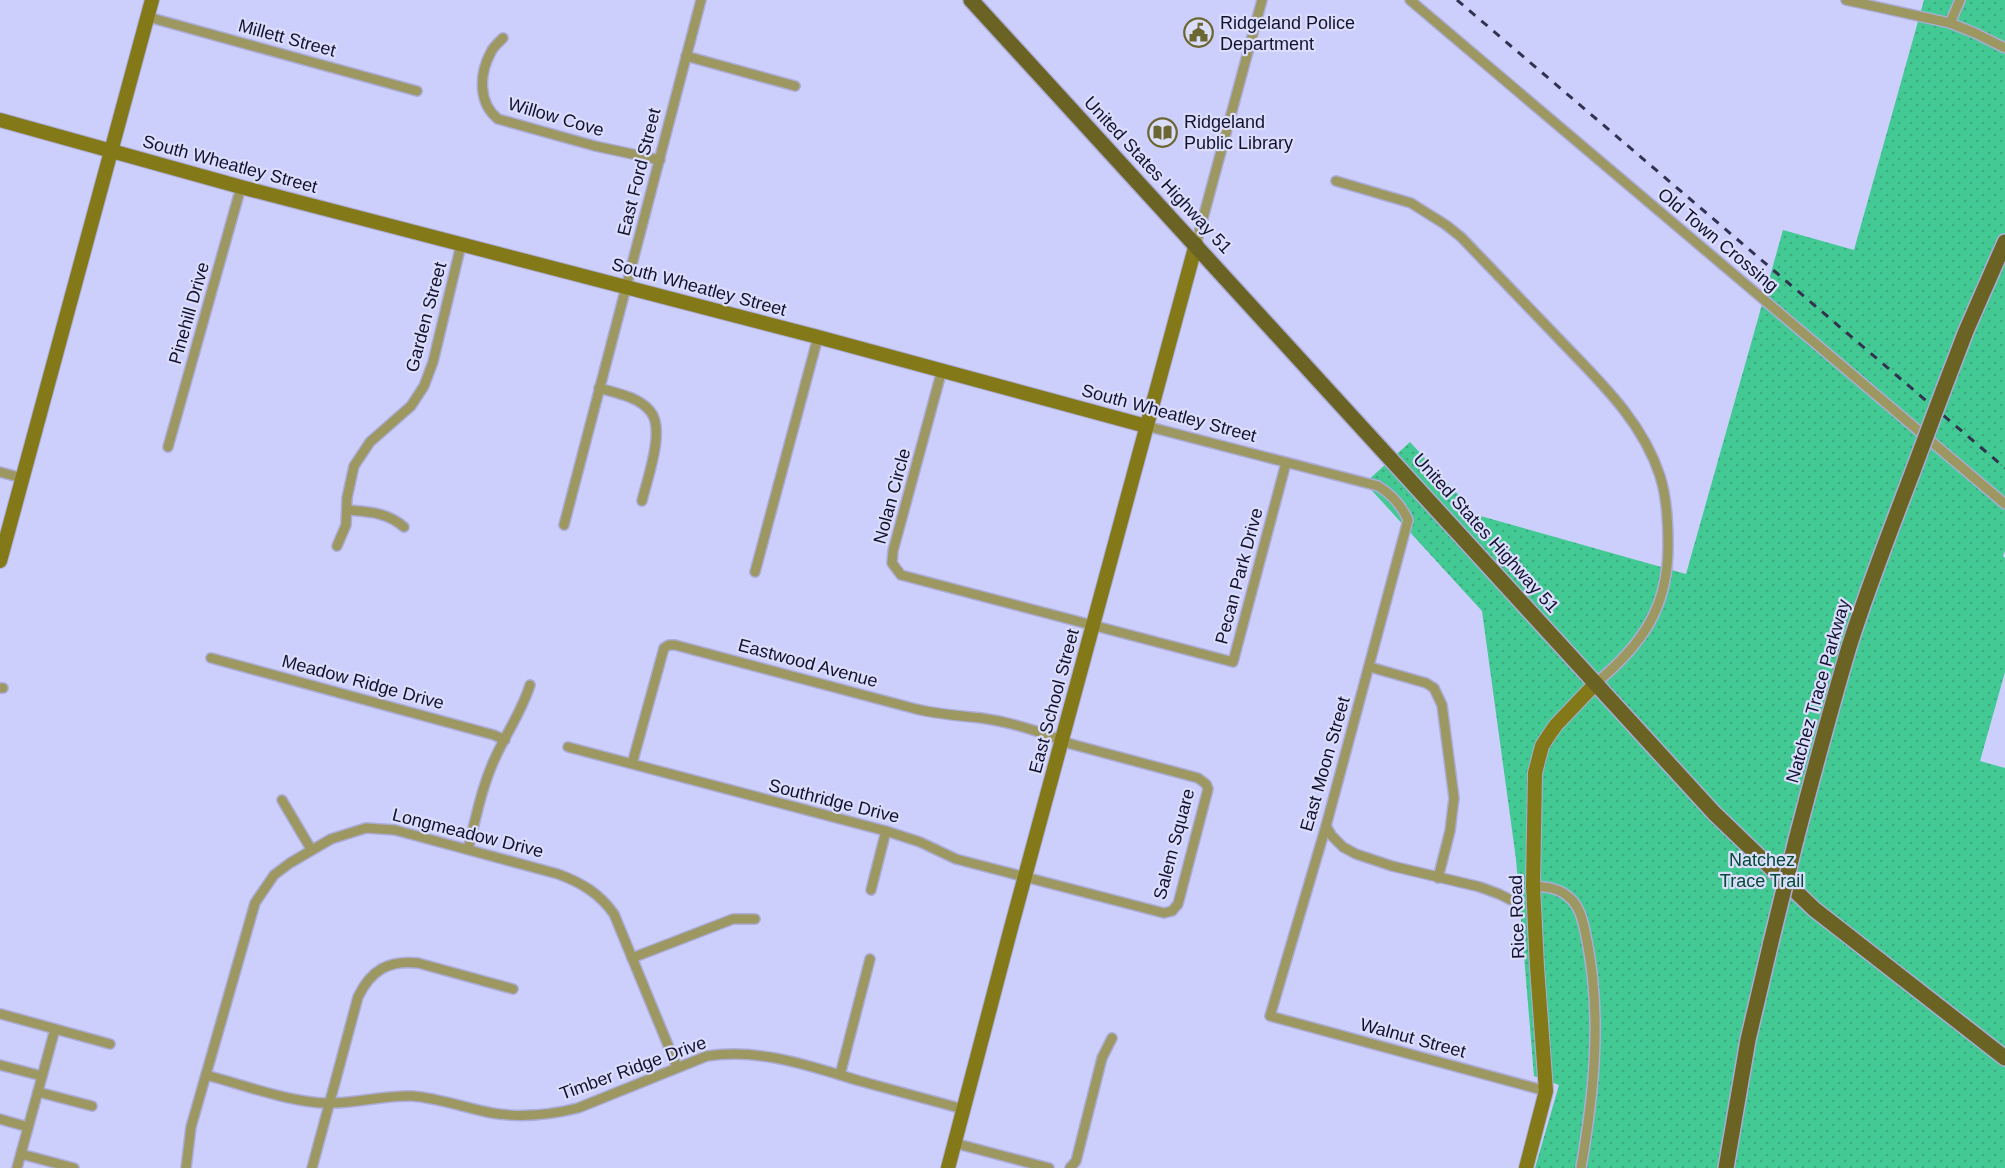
<svg xmlns="http://www.w3.org/2000/svg" width="2005" height="1168" font-family="Helvetica,sans-serif">
<defs>
<pattern id="grass-dots" width="8" height="8" patternUnits="userSpaceOnUse" patternTransform="scale(1.5)"><rect width="8" height="8" fill="#43c993"/><path d="M2 2h.1M6 6h.1" fill="none" stroke="#3aac7f" stroke-width="1.8" stroke-linecap="round"/></pattern>
</defs>
<rect width="100%" height="100%" fill="#cccefc"/>
<path fill="url(#grass-dots)" d="M 1924,0 L 2005,0 L 2005,551 L 2003,556 L 2005,558 L 2005,672 L 1980,761 L 2005,768 L 2005,1168 L 1535,1168 L 1559,1085 L 1534,1076 L 1516,859 L 1482,611 L 1365,483 L 1410,442 L 1477,515 L 1686,574 L 1783,230 L 1854,250 Z"/>
<g fill="none" stroke-linecap="round" stroke-linejoin="round">
<defs>
<g id="street">
<path d="M 1410,0 L 2005,504"/>
<path d="M 1846,0 L 1950,23 L 1975,33 L 2005,48"/>
<path d="M 148,17 L 417,91"/>
<path d="M 1950,23 L 1960,0"/>
<path d="M 503,38 C 499,42 493,47 491,52 C 479,74 478,103 498,119 L 595,146 L 660,160"/>
<path d="M 686,56 L 795,86"/>
<path d="M 1336,181 L 1411,203 L 1446,225 L 1461,237 C 1494,271 1526,305 1559,339 C 1598,380 1642,420 1660,476 C 1667,498 1668,521 1668,543 C 1669,606 1643,644 1596,683"/>
<path d="M 1196,244 L 1262,0"/>
<path d="M 942,370 L 893,551 L 892,563 L 901,575 L 1233,662 L 1286,463"/>
<path d="M 599,388 C 616,393 639,397 650,411 C 666,429 647,479 642,501"/>
<path d="M 1146,426 L 1378,486 C 1391,494 1402,506 1408,520 L 1326,826 L 1270,1016 L 1546,1091"/>
<path d="M 168,447 L 241,187"/>
<path d="M 0,472 L 22,478"/>
<path d="M 347,510 C 368,512 387,512 404,527"/>
<path d="M 564,525 L 701,0"/>
<path d="M 337,546 L 346,525 L 347,498 L 354,466 L 370,442 L 411,406 L 424,386 L 433,362 L 461,245"/>
<path d="M 755,572 L 818,337"/>
<path d="M 211,658 L 494,735 L 505,740"/>
<path d="M 1370,667 L 1426,683 L 1434,688 L 1442,705 L 1454,798 L 1450,831 L 1438,878"/>
<path d="M 0,688 L 3,688"/>
<path d="M 568,747 L 886,831 L 920,842 L 956,859 L 1164,913 L 1172,911 L 1178,904 L 1208,789 L 1206,784 L 1198,778 L 1071,744 C 1042,732 1011,722 981,718 C 959,716 937,714 916,709 L 675,645 L 669,645 L 664,648 L 632,764"/>
<path d="M 282,800 L 311,849"/>
<path d="M 1326,826 L 1332,836 L 1343,847 L 1356,854 L 1392,866 L 1480,887 L 1499,894 L 1511,900"/>
<path d="M 468,849 C 476,818 482,785 496,756 C 507,732 522,711 530,685"/>
<path d="M 1533,886 C 1548,887 1560,888 1571,899 C 1582,910 1584,927 1587,941 C 1602,1017 1594,1093 1581,1168"/>
<path d="M 871,890 L 886,831"/>
<path d="M 632,958 L 733,919 L 755,919"/>
<path d="M 1,1014 L 110,1044"/>
<path d="M 0,1065 L 42,1076"/>
<path d="M 206,1075 C 241,1084 294,1104 330,1103 C 358,1103 384,1095 412,1096 C 439,1098 465,1108 492,1113 C 521,1118 550,1115 578,1108 L 707,1056 C 760,1048 810,1066 860,1081 C 894,1090 929,1100 963,1109"/>
<path d="M 840,1075 L 870,959"/>
<path d="M 38,1092 L 92,1106"/>
<path d="M 0,1119 L 28,1127"/>
<path d="M 954,1143 L 1049,1168"/>
<path d="M 21,1154 L 74,1168"/>
<path d="M 17,1168 L 55,1029"/>
<path d="M 186,1168 L 191,1127 L 255,903 L 274,875 L 290,863 L 331,839 L 366,828 L 395,830 L 558,874 C 582,883 599,893 614,914 L 677,1067"/>
<path d="M 312,1168 L 358,997 C 371,970 388,960 418,963 L 513,989"/>
<path d="M 1070,1168 L 1076,1161 L 1102,1058 L 1112,1038"/>
</g>
<g id="secondary">
<path d="M 0,120 L 241,187 L 818,337 L 1146,426"/>
<path d="M 0,561 L 152,0"/>
<path d="M 948,1168 L 1011,928 L 1196,244"/>
<path d="M 1526,1168 L 1546,1091 L 1537,967 L 1533,886 L 1535,773 L 1542,746 L 1549,735 L 1556,725 L 1596,683"/>
</g>
<g id="primary">
<path d="M 971,0 L 1714,813 L 1814,909 L 2005,1058"/>
<path d="M 1943,391 L 1966,331 L 2005,242"/>
<path d="M 1796,840 C 1813,775 1830,711 1849,647 C 1868,587 1891,529 1913,471"/>
<path d="M 1726,1168 L 1748,1040 L 1771,942"/>
</g>
</defs>
<use href="#street" stroke="#abacd7" stroke-width="12"/>
<use href="#secondary" stroke="#abacd7" stroke-width="16"/>
<use href="#primary" stroke="#abacd7" stroke-width="18"/>
<use href="#street" stroke="#9d9761" stroke-width="9"/>
<use href="#secondary" stroke="#847918" stroke-width="14"/>
<use href="#primary" stroke="#6b6324" stroke-width="15"/>
<path stroke="#323250" stroke-width="3" stroke-dasharray="8 8" stroke-linecap="butt" d="M 1457,0 L 2005,468"/>
<defs>
<g id="primary-bridge">
<path d="M 1913,471 L 1943,391"/>
<path d="M 1771,942 L 1796,840"/>
</g>
</defs>
<use href="#primary-bridge" stroke="#abacd7" stroke-width="18" stroke-linecap="butt"/>
<use href="#primary-bridge" stroke="#6b6324" stroke-width="15"/>
</g>
<defs>
<symbol id="civic-ring" viewBox="-11 -11 22 22"><circle r="9.5" fill="#dbddfc" stroke="#6c6632" stroke-width="1.5"/><path d="M-.6-6.5H3V-4.5H.6V-3L4-1V1h2V6H-6V1h2V-1L-.6-3ZM-1.2 2.5V6h2.4V2.5Z" fill="#6c6632"/></symbol>
<symbol id="library-ring" viewBox="-11 -11 22 22"><circle r="9.5" fill="#dbddfc" stroke="#6c6632" stroke-width="1.5"/><path d="M-6-4Q-3-5.5-.7-3.5V5Q-3 3-6 4ZM6-4Q3-5.5 .7-3.5V5Q3 3 6 4Z" fill="#6c6632"/></symbol>
</defs>
<g fill-rule="evenodd">
<use href="#civic-ring" x="1182" y="16" width="33" height="33"/>
<use href="#library-ring" x="1146" y="116" width="33" height="33"/>
</g>
<g text-anchor="middle" dominant-baseline="central" stroke-width="4.5" stroke-linejoin="round" paint-order="stroke">
<g font-size="18" fill="#13122d" stroke="#dbddfc" text-anchor="start">
<text x="1220" y="23">Ridgeland Police<tspan x="1220" dy="21">Department</tspan></text>
<text x="1184" y="122">Ridgeland<tspan x="1184" dy="21">Public Library</tspan></text>
</g>
<g font-size="18" fill="#13122d" stroke="#dbddfc">
<text transform="translate(287 38) rotate(15)">Millett Street</text>
<text transform="translate(556 117) rotate(16)">Willow Cove</text>
<text transform="translate(230 164) rotate(15)">South Wheatley Street</text>
<text transform="translate(639 172) rotate(-76)">East Ford Street</text>
<text transform="translate(1158 175) rotate(47)">United States Highway 51</text>
<text transform="translate(1718 240) rotate(40)">Old Town Crossing</text>
<text transform="translate(699 287) rotate(15)">South Wheatley Street</text>
<text transform="translate(189 313) rotate(-74)">Pinehill Drive</text>
<text transform="translate(426 317) rotate(-75)">Garden Street</text>
<text transform="translate(1169 413) rotate(15)">South Wheatley Street</text>
<text transform="translate(892 496) rotate(-75)">Nolan Circle</text>
<text transform="translate(1486 533) rotate(48)">United States Highway 51</text>
<text transform="translate(1239 576) rotate(-75)">Pecan Park Drive</text>
<text transform="translate(808 663) rotate(15)">Eastwood Avenue</text>
<text transform="translate(363 682) rotate(15)">Meadow Ridge Drive</text>
<text transform="translate(1818 691) rotate(-74)">Natchez Trace Parkway</text>
<text transform="translate(1054 701) rotate(-75)">East School Street</text>
<text transform="translate(1325 764) rotate(-74)">East Moon Street</text>
<text transform="translate(834 801) rotate(14)">Southridge Drive</text>
<text transform="translate(468 833) rotate(14)">Longmeadow Drive</text>
<text transform="translate(1174 844) rotate(-75)">Salem Square</text>
<text transform="translate(1517 917) rotate(-92)">Rice Road</text>
<text transform="translate(1413 1038) rotate(15)">Walnut Street</text>
<text transform="translate(633 1068) rotate(-20)">Timber Ridge Drive</text>
</g>
<g font-size="18" fill="#034a32" stroke="#dbddfc">
<text x="1762" y="860">Natchez<tspan x="1762" dy="21">Trace Trail</tspan></text>
</g>
</g>
</svg>
